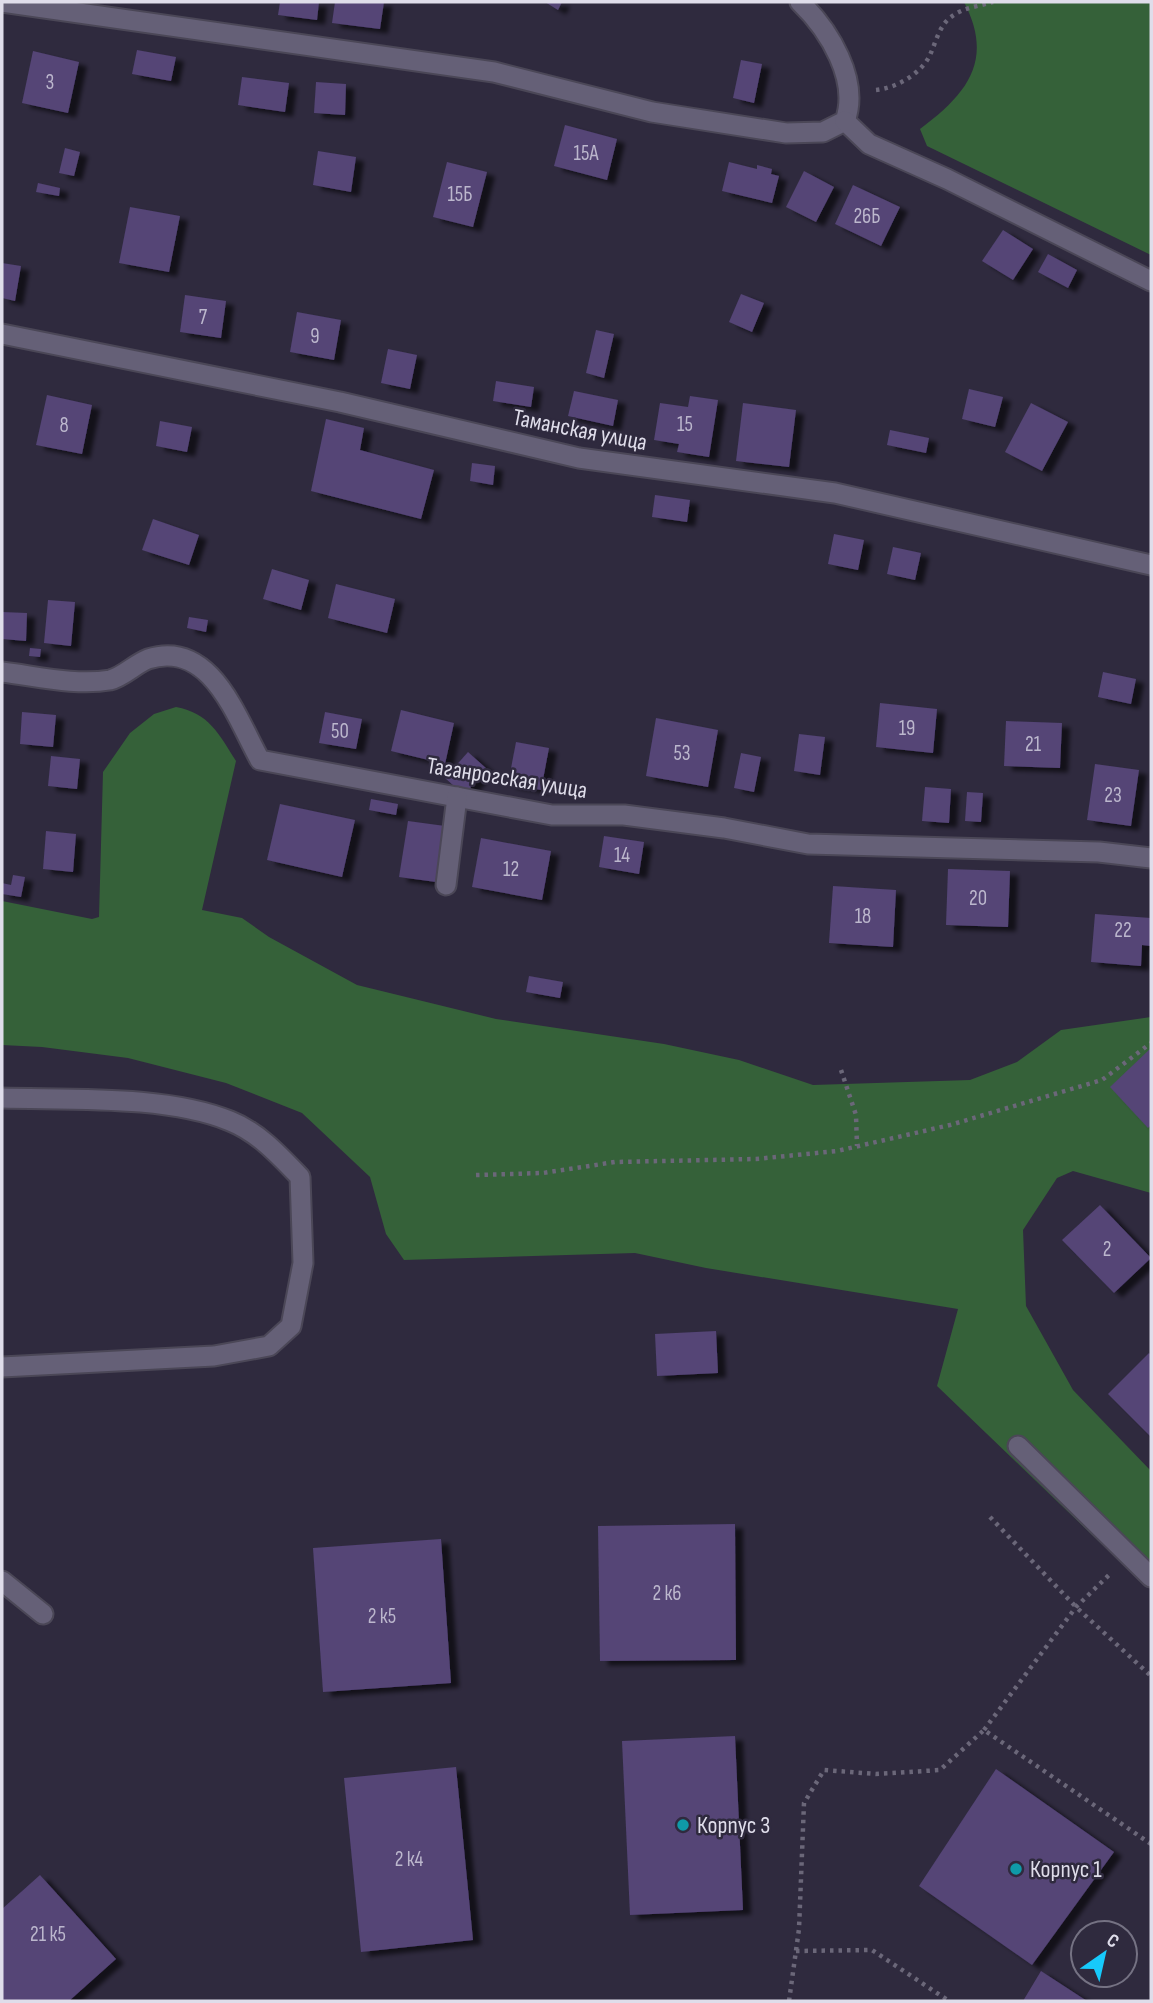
<svg xmlns="http://www.w3.org/2000/svg" width="1153" height="2003" font-family="'Sofia Sans Condensed',sans-serif">
<defs>
<filter id="shadow"><feDropShadow dx="8" dy="4.5" stdDeviation="2" flood-color="#0009"/></filter>
</defs>
<rect width="100%" height="100%" fill="#2f2a3e"/>
<g fill="#356139">
<path d="M 964,2 L 1151,2 L 1151,255 L 927,146 L 920,129 C 968,93 994,60 964,2 Z"/>
<path d="M 176,707 C 209,713 219,734 236,761 L 202,910 L 242,918 L 269,937 L 357,985 L 496,1019 L 664,1044 L 739,1060 L 813,1085 L 970,1080 L 1017,1062 L 1061,1030 L 1151,1017 L 1151,1193 L 1073,1171 L 1057,1178 L 1023,1230 L 1026,1306 L 1073,1390 L 1151,1471 L 1151,1564 L 1111,1553 L 937,1386 L 958,1309 L 706,1268 L 635,1253 L 404,1260 L 386,1234 L 370,1177 L 302,1113 L 226,1083 L 128,1058 L 42,1047 L 2,1045 L 2,901 L 92,919 L 99,917 L 103,772 L 130,733 L 154,714 Z"/>
</g>
<g fill="#544476" filter="url(#shadow)">
<path d="M 280,2 L 319,2 L 317,20 L 278,15 Z"/>
<path d="M 335,2 L 384,2 L 380,29 L 332,23 Z"/>
<path d="M 545,2 L 562,2 L 558,10 Z"/>
<path d="M 137,50 L 176,57 L 171,81 L 132,74 Z"/>
<path d="M 33,51 L 79,62 L 68,113 L 22,103 Z"/>
<path d="M 741,60 L 762,64 L 754,103 L 733,98 Z"/>
<path d="M 242,77 L 289,83 L 285,112 L 238,105 Z"/>
<path d="M 316,82 L 346,84 L 345,115 L 314,113 Z"/>
<path d="M 565,125 L 617,139 L 607,180 L 554,166 Z"/>
<path d="M 65,148 L 80,152 L 74,176 L 59,173 Z"/>
<path d="M 318,151 L 356,157 L 351,192 L 313,185 Z"/>
<path d="M 447,162 L 487,172 L 473,227 L 433,217 Z"/>
<path d="M 729,162 L 757,169 L 757,165 L 772,169 L 771,174 L 779,176 L 772,203 L 722,191 Z"/>
<path d="M 804,171 L 834,187 L 816,222 L 786,207 Z"/>
<path d="M 38,183 L 60,188 L 59,196 L 36,192 Z"/>
<path d="M 853,185 L 900,207 L 881,246 L 835,224 Z"/>
<path d="M 130,207 L 180,216 L 169,272 L 119,263 Z"/>
<path d="M 1003,230 L 1033,249 L 1013,280 L 982,261 Z"/>
<path d="M 1048,254 L 1077,270 L 1068,288 L 1038,272 Z"/>
<path d="M 2,263 L 21,266 L 15,301 L 2,298 Z"/>
<path d="M 741,294 L 764,303 L 752,332 L 729,322 Z"/>
<path d="M 185,295 L 226,301 L 221,338 L 180,332 Z"/>
<path d="M 297,312 L 341,320 L 334,360 L 290,352 Z"/>
<path d="M 596,330 L 614,334 L 604,378 L 586,373 Z"/>
<path d="M 388,349 L 417,355 L 410,389 L 381,383 Z"/>
<path d="M 496,381 L 534,387 L 531,407 L 493,401 Z"/>
<path d="M 969,389 L 1003,397 L 995,427 L 962,419 Z"/>
<path d="M 574,391 L 618,400 L 613,426 L 568,416 Z"/>
<path d="M 47,395 L 92,405 L 82,454 L 36,445 Z"/>
<path d="M 690,396 L 718,400 L 709,457 L 677,452 L 679,444 L 654,440 L 660,403 L 688,407 Z"/>
<path d="M 743,403 L 796,410 L 789,467 L 736,461 Z"/>
<path d="M 1031,403 L 1068,422 L 1042,471 L 1005,452 Z"/>
<path d="M 326,419 L 364,428 L 360,450 L 434,470 L 421,519 L 311,491 Z"/>
<path d="M 160,421 L 192,427 L 187,452 L 156,446 Z"/>
<path d="M 890,430 L 929,438 L 926,453 L 887,445 Z"/>
<path d="M 472,463 L 495,466 L 493,485 L 470,481 Z"/>
<path d="M 655,495 L 690,500 L 687,522 L 652,517 Z"/>
<path d="M 153,519 L 199,535 L 189,565 L 142,550 Z"/>
<path d="M 834,534 L 864,540 L 858,570 L 828,564 Z"/>
<path d="M 893,547 L 921,553 L 915,580 L 887,574 Z"/>
<path d="M 272,569 L 309,580 L 301,610 L 263,599 Z"/>
<path d="M 336,584 L 395,599 L 387,633 L 328,618 Z"/>
<path d="M 48,600 L 75,602 L 71,646 L 44,643 Z"/>
<path d="M 2,612 L 27,613 L 26,641 L 2,639 Z"/>
<path d="M 189,617 L 208,620 L 206,632 L 187,628 Z"/>
<path d="M 30,648 L 41,649 L 40,657 L 29,656 Z"/>
<path d="M 1103,672 L 1136,679 L 1131,704 L 1098,697 Z"/>
<path d="M 880,703 L 937,709 L 933,753 L 876,747 Z"/>
<path d="M 401,710 L 454,723 L 445,764 L 391,751 Z"/>
<path d="M 22,712 L 56,715 L 53,747 L 20,744 Z"/>
<path d="M 325,712 L 362,719 L 356,749 L 319,743 Z"/>
<path d="M 656,718 L 718,730 L 708,787 L 646,776 Z"/>
<path d="M 1006,721 L 1062,723 L 1060,768 L 1004,766 Z"/>
<path d="M 799,734 L 825,737 L 820,775 L 794,771 Z"/>
<path d="M 516,742 L 549,748 L 541,790 L 508,784 Z"/>
<path d="M 468,752 L 487,769 L 464,795 L 445,778 Z"/>
<path d="M 741,753 L 761,757 L 754,792 L 734,788 Z"/>
<path d="M 51,756 L 80,759 L 77,789 L 48,786 Z"/>
<path d="M 1095,764 L 1139,770 L 1131,826 L 1087,820 Z"/>
<path d="M 925,787 L 951,789 L 949,823 L 922,821 Z"/>
<path d="M 967,792 L 983,793 L 981,822 L 965,821 Z"/>
<path d="M 371,799 L 398,804 L 396,815 L 369,810 Z"/>
<path d="M 280,804 L 355,820 L 342,877 L 267,860 Z"/>
<path d="M 408,821 L 445,826 L 436,882 L 399,877 Z"/>
<path d="M 46,831 L 76,834 L 73,872 L 43,869 Z"/>
<path d="M 604,836 L 644,842 L 639,874 L 599,867 Z"/>
<path d="M 481,838 L 551,851 L 542,900 L 472,887 Z"/>
<path d="M 948,869 L 1010,871 L 1008,927 L 946,925 Z"/>
<path d="M 13,875 L 25,877 L 21,897 L 2,894 L 2,883 L 11,885 Z"/>
<path d="M 833,886 L 896,890 L 893,947 L 829,943 Z"/>
<path d="M 1095,914 L 1151,918 L 1151,946 L 1142,945 L 1141,966 L 1091,962 Z"/>
<path d="M 529,976 L 563,982 L 560,998 L 526,992 Z"/>
<path d="M 1151,1048 L 1151,1125 L 1148,1128 L 1110,1087 Z"/>
<path d="M 1100,1205 L 1151,1258 L 1114,1293 L 1062,1240 Z"/>
<path d="M 716,1331 L 718,1373 L 657,1376 L 655,1334 Z"/>
<path d="M 1149,1353 L 1151,1355 L 1151,1437 L 1108,1394 Z"/>
<path d="M 735,1524 L 736,1660 L 600,1661 L 598,1526 Z"/>
<path d="M 441,1539 L 451,1683 L 323,1692 L 313,1548 Z"/>
<path d="M 735,1736 L 743,1910 L 630,1915 L 622,1741 Z"/>
<path d="M 456,1767 L 473,1940 L 361,1952 L 344,1778 Z"/>
<path d="M 996,1769 L 1114,1852 L 1032,1965 L 919,1886 Z"/>
<path d="M 40,1875 L 116,1959 L 69,2001 L 2,2001 L 2,1909 Z"/>
<path d="M 1041,1971 L 1087,2001 L 1023,2001 Z"/>
</g>
<g fill="none" stroke-linecap="round" stroke-linejoin="round">
<defs>
<g id="service">
<path d="M 2,2 L 494,72 L 652,112 L 786,133 L 823,132 L 845,121 C 860,80 829,30 800,2"/>
<path d="M 845,121 L 869,144 L 947,179 L 1151,281"/>
<path d="M 2,334 L 340,402 L 579,458 L 835,493 L 1151,565"/>
<path d="M 2,672 C 36,676 76,686 110,680 C 123,677 135,664 148,659 C 211,639 236,717 260,760 L 552,815 L 624,815 L 724,828 L 808,844 L 1099,852 L 1151,858"/>
<path d="M 446,885 L 457,797"/>
<path d="M 2,1098 C 70,1100 167,1095 230,1121 C 258,1132 279,1155 300,1177 L 303,1263 L 291,1326 L 269,1346 L 214,1356 L 2,1367"/>
<path d="M 1018,1446 L 1151,1577"/>
<path d="M 2,1581 L 43,1614"/>
</g>
</defs>
<use href="#service" stroke="#4b4757" stroke-width="23"/>
<g stroke="#6b6779" stroke-width="4.5" stroke-dasharray="3.5 5" stroke-linecap="butt">
<path d="M 876,90 C 896,88 921,74 930,55 C 936,42 939,26 951,17 C 962,8 979,6 993,2"/>
<path d="M 841,1070 L 856,1115 L 857,1146"/>
<path d="M 476,1175 L 543,1173 L 615,1162 L 756,1159 L 837,1151 L 950,1125 L 1102,1080 L 1151,1043"/>
<path d="M 990,1517 L 1076,1607 L 1151,1676"/>
<path d="M 984,1730 L 1076,1607 L 1111,1573"/>
<path d="M 796,1951 L 872,1950 L 949,2001"/>
<path d="M 789,2001 L 799,1929 L 804,1803 L 824,1770 L 876,1774 L 940,1770 L 984,1730 L 1151,1844"/>
</g>
<use href="#service" stroke="#656077" stroke-width="19"/>
</g>
<g fill="#0f9aa8" stroke="#2f2a3e" stroke-width="2.5">
<circle cx="683" cy="1825" r="7"/>
<circle cx="1016" cy="1869" r="7"/>
</g>
<g text-anchor="middle" dominant-baseline="central" stroke-width="5" stroke-linejoin="round" paint-order="stroke">
<g font-size="21" fill="#bcb7cd">
<text x="50" y="82">3</text>
<text x="586" y="153">15А</text>
<text x="460" y="194">15Б</text>
<text x="867" y="216">26Б</text>
<text x="203" y="317">7</text>
<text x="315" y="336">9</text>
<text x="685" y="424">15</text>
<text x="64" y="425">8</text>
<text x="907" y="728">19</text>
<text x="340" y="731">50</text>
<text x="1033" y="744">21</text>
<text x="682" y="753">53</text>
<text x="1113" y="795">23</text>
<text x="622" y="855">14</text>
<text x="511" y="869">12</text>
<text x="978" y="898">20</text>
<text x="863" y="916">18</text>
<text x="1123" y="930">22</text>
<text x="1107" y="1249">2</text>
<text x="667" y="1593">2 к6</text>
<text x="382" y="1616">2 к5</text>
<text x="409" y="1859">2 к4</text>
<text x="48" y="1934">21 к5</text>
</g>
<g font-size="24" fill="#dfddea" stroke="#2f2a3e">
<text transform="translate(580 430) rotate(11)">Таманская улица</text>
<text transform="translate(507 778) rotate(9)">Таганрогская улица</text>
</g>
<g font-size="24" fill="#dfddea" stroke="#2f2a3e" text-anchor="start">
<text x="697" y="1825">Корпус 3</text>
<text x="1030" y="1869">Корпус 1</text>
</g>
</g>
<rect width="1153" height="2003" fill="none" stroke="#dfddea" stroke-width="7"/>
<g transform="translate(1104 1954) rotate(34)"><circle r="33" fill="#2f2a3e" stroke="#757283" stroke-width="2"/>
<path d="M0-5L12 26L0 18L-12 26Z" fill="#17cafb"/>
<text y="-10" font-size="19" font-weight="bold" text-anchor="middle" fill="#dfddea">С</text>
</g>
</svg>
